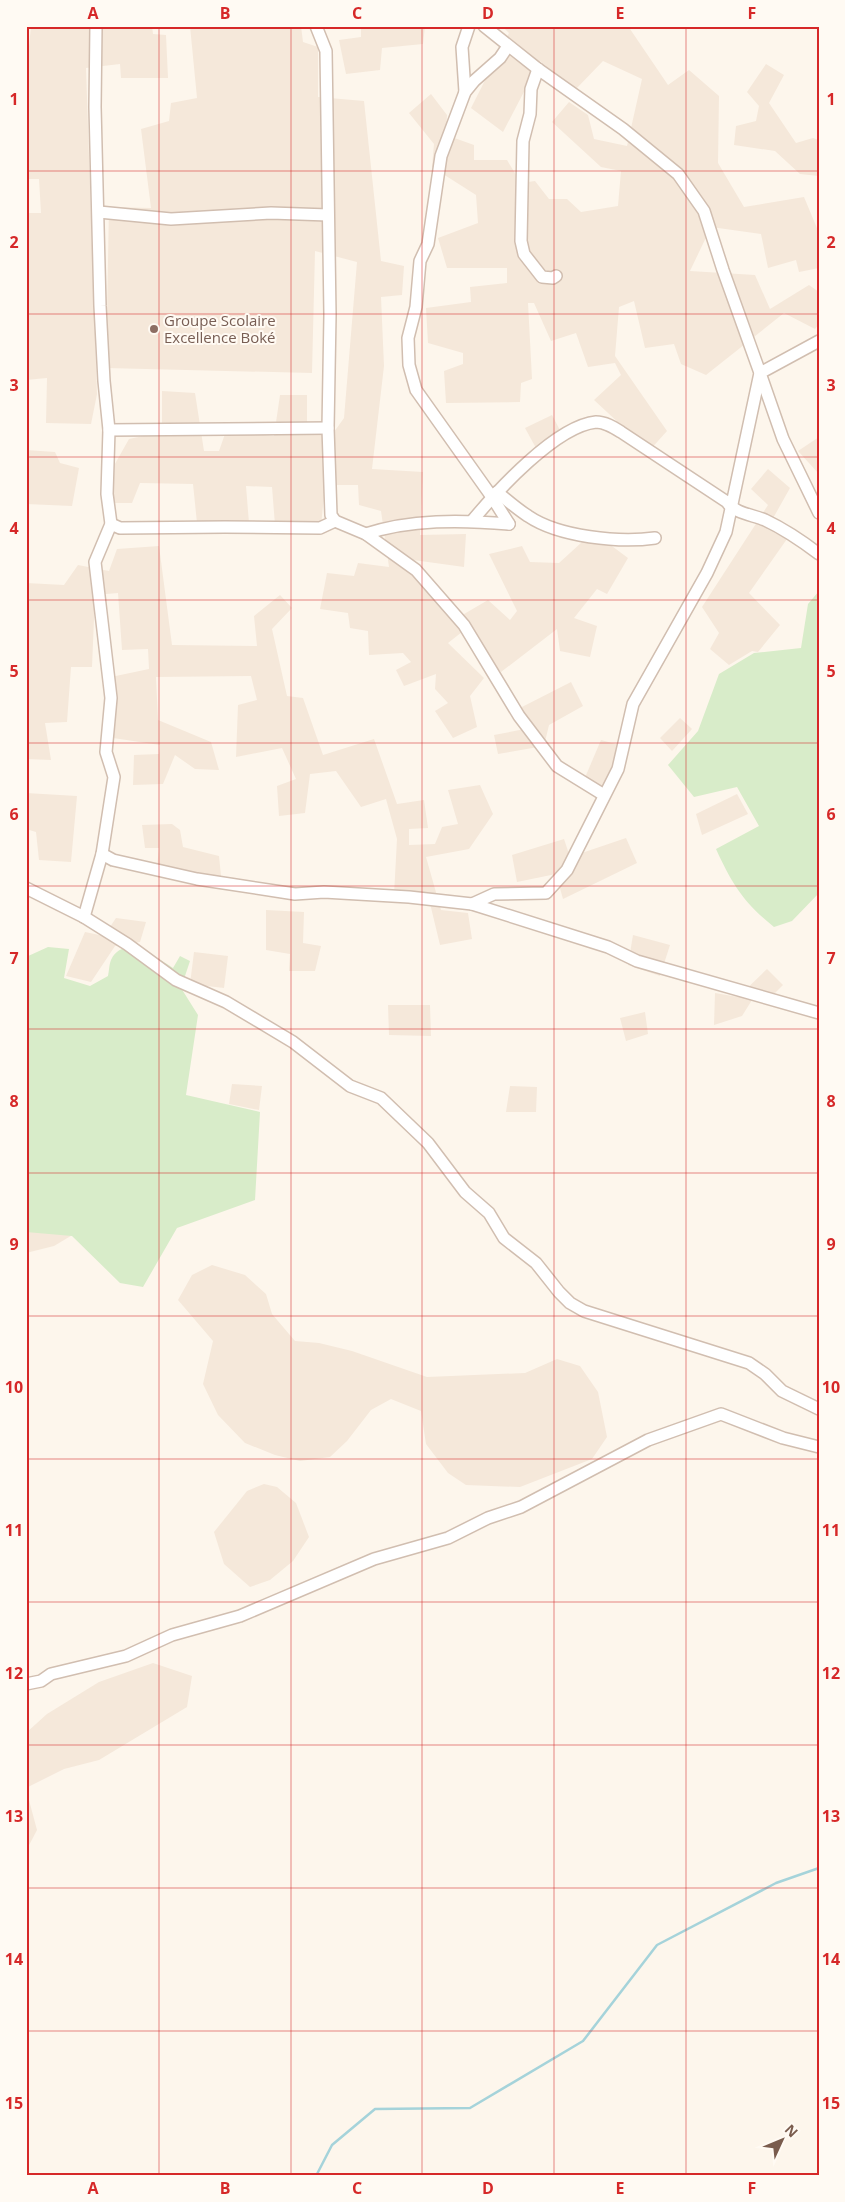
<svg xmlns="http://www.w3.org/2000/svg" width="845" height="2202" font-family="'Open Sans',sans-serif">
<rect width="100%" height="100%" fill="#fdf6ec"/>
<g fill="#f5e8da">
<path d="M 31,26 L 152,26 L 153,34 L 166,35 L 168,78 L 121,78 L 120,64 L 86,68 L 97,394 L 91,424 L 46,423 L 47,378 L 26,380 L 26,213 L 41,213 L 39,179 L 26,179 L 26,58 L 28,57 Z"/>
<path d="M 190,26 L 301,26 L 303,42 L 318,47 L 318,97 L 364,101 L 381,261 L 404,266 L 402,295 L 381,297 L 384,366 L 372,469 L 423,472 L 420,535 L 466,534 L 464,567 L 406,559 L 459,617 L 488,600 L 510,620 L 517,611 L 489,554 L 522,546 L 530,562 L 559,563 L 593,532 L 628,558 L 607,594 L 597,589 L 574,618 L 597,626 L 590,657 L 560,651 L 557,629 L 501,672 L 462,632 L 448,643 L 484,678 L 470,696 L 477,727 L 453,738 L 435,711 L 448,703 L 435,689 L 436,674 L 404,686 L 396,670 L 411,662 L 403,653 L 369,655 L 368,631 L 350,628 L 348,613 L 320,609 L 327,573 L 354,576 L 358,563 L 389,567 L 381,511 L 359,505 L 358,485 L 325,485 L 321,526 L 275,525 L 272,487 L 246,486 L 249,523 L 197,523 L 193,484 L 140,483 L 132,503 L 110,503 L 107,478 L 129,439 L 162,432 L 162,391 L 195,393 L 204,451 L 219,451 L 226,431 L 274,436 L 280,395 L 307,395 L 307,431 L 334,432 L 344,418 L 357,262 L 315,251 L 312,373 L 106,368 L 109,207 L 151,208 L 141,129 L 169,121 L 171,103 L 197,98 Z"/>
<path d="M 361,26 L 425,26 L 423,44 L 382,48 L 380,70 L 346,74 L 339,40 L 361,37 Z"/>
<path d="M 502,26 L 628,26 L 668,85 L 689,70 L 719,96 L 718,163 L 744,207 L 804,197 L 819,233 L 819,268 L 799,272 L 796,260 L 768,268 L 761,234 L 711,227 L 690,271 L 755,275 L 770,309 L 809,285 L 819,292 L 819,324 L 815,329 L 784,313 L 706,375 L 681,364 L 674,344 L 645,348 L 634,301 L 619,307 L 615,356 L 667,431 L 649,451 L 594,400 L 621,375 L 615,363 L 588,367 L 576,333 L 551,341 L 534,303 L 528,303 L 532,379 L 521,383 L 520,402 L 446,403 L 444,371 L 463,364 L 463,353 L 428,343 L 426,308 L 471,302 L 470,287 L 507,283 L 507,268 L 447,268 L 438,238 L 478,223 L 476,195 L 432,167 L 434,144 L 409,113 L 431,94 L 447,115 L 446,135 L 474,145 L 474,160 L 507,160 L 521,183 L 535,181 L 549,199 L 567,199 L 581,212 L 618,206 L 621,171 L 601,167 L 552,122 L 569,102 L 588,115 L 594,139 L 627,146 L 642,79 L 603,61 L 574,91 L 540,61 L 503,132 L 471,108 L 509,33 Z"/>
<path d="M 766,64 L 784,75 L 769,103 L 796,143 L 813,138 L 819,140 L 819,176 L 800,174 L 775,151 L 734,145 L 736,126 L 756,121 L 759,106 L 747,92 Z"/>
<path d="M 552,415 L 562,434 L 536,448 L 525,428 Z"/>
<path d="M 819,437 L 819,474 L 798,451 Z"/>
<path d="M 26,450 L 55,452 L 60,463 L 79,468 L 72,506 L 26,504 Z"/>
<path d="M 768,469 L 790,488 L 767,529 L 787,539 L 749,593 L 780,625 L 758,652 L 752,651 L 729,665 L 710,649 L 719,633 L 702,607 L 768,505 L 751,489 Z"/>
<path d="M 159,546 L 172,645 L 257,646 L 254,616 L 280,595 L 292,608 L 272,629 L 287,696 L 303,698 L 323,755 L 374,739 L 397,804 L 424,800 L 428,828 L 409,829 L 409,845 L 435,844 L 442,827 L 458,824 L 448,790 L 480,785 L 493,814 L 469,849 L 426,857 L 441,910 L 468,913 L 472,939 L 440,945 L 428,895 L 394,895 L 397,839 L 386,799 L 361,807 L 336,771 L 310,774 L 305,813 L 279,816 L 277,786 L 296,779 L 282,748 L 236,757 L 238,705 L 257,700 L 251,676 L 156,677 L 158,720 L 211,742 L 219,770 L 195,769 L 175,755 L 163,784 L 133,785 L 134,755 L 159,754 L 160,745 L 113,738 L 111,677 L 149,669 L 148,649 L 122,650 L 118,593 L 95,595 L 92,667 L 71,667 L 67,722 L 45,723 L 51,760 L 26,759 L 26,583 L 64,585 L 78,565 L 109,571 L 117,549 Z"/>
<path d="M 571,682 L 583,706 L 549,725 L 544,746 L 498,754 L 494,735 L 530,728 L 520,708 Z"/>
<path d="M 680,718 L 692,729 L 672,751 L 660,738 Z"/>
<path d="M 601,740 L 623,746 L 603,799 L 581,787 Z"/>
<path d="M 26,793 L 77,796 L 71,862 L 39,860 L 36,832 L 26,829 Z"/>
<path d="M 737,794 L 748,814 L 702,835 L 696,814 Z"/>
<path d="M 172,824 L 180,830 L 183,847 L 219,856 L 221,876 L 178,876 L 176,867 L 157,868 L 159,848 L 145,848 L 142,825 Z"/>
<path d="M 626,838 L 637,863 L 563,899 L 556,874 L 517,882 L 512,855 L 564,839 L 570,857 Z"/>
<path d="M 266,910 L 304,912 L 303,943 L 321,946 L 315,971 L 289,971 L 290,954 L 266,950 Z"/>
<path d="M 116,918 L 146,922 L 140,942 L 115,946 L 91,982 L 66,976 L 85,932 L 104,936 Z"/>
<path d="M 633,935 L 670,945 L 660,976 L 628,965 Z"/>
<path d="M 194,952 L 228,956 L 224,988 L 190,984 Z"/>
<path d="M 767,969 L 783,985 L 765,1003 L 752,1000 L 742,1016 L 714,1025 L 715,993 L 738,997 Z"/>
<path d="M 388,1005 L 430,1005 L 431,1036 L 389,1035 Z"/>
<path d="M 645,1012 L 648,1034 L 626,1041 L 620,1018 Z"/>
<path d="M 232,1084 L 262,1086 L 259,1110 L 229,1104 Z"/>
<path d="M 510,1086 L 537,1087 L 536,1112 L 506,1112 Z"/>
<path d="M 26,1209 L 89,1225 L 54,1246 L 26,1253 Z"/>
<path d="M 212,1265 L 245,1275 L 266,1294 L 272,1314 L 295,1341 L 319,1343 L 352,1351 L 427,1377 L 525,1373 L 557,1359 L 580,1366 L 598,1392 L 607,1437 L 592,1459 L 520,1487 L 466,1485 L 448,1473 L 426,1444 L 421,1411 L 391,1399 L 371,1410 L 347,1441 L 330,1457 L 300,1461 L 275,1455 L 245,1443 L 218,1415 L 203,1384 L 213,1341 L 178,1300 L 192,1275 Z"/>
<path d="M 264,1484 L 277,1487 L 296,1503 L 309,1537 L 293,1561 L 270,1580 L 250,1587 L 224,1564 L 214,1532 L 247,1491 Z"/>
<path d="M 153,1663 L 192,1676 L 187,1707 L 99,1760 L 64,1769 L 26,1788 L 26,1733 L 47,1714 L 99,1682 Z"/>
<path d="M 26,1789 L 37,1830 L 26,1851 Z"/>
</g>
<g fill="#d8ecc9">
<path d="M 819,591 L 819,893 L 792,921 L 774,927 C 744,903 732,884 716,849 L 759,826 L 737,787 L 694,797 L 668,765 L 698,731 L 719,674 L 754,653 L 801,648 L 808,604 Z"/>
<path d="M 48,947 L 69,949 L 64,978 L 90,986 L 108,976 C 109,972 109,965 111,960 C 124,933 157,958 173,968 L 180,956 L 190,961 L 181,988 L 198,1015 L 186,1095 L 260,1112 L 255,1200 L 177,1228 L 143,1287 L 120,1283 L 72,1236 L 26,1232 L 26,957 Z"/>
</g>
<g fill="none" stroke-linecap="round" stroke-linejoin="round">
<path stroke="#a5d3da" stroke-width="2.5" d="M 316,2176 L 332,2145 L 375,2109 L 470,2108 L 583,2041 L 657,1945 L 776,1883 L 819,1868"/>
<defs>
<g id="street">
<path d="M 316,26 L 326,51 L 330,315 L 328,428 L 331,515 L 335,521 L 366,534 L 416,570 L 464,625 L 519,716 L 557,766 L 604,795"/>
<path d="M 508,46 L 500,58 L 474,81 L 465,92 L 441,156 L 428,244 L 420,261 L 416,307 L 408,338 L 409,365 L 416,390 L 492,497 L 509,524"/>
<path d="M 538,69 L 531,89 L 530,114 L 523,141 L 521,241 L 524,254 L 542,277 L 553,278 L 556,276"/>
<path d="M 465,92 L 462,47 L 469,26"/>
<path d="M 99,212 L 171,219 L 271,213 L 328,215"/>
<path d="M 819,341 L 760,373 L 783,439 L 819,513"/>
<path d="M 109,430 L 328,428"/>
<path d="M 497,492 C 507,500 517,509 528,516 C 559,537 619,543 655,538"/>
<path d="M 472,521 C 497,491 556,426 596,422 C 605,422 613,427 621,432 L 727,502 C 734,513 753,515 765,520 C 784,529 802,541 819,554"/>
<path d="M 111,524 L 120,528 L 225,527 L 320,528 L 335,521"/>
<path d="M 366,534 C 410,519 462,520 509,524"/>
<path d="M 102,854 L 113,860 L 197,879 L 295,894 L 324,892 L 409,897 L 472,904 L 608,947 L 637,961 L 819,1013"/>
<path d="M 26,888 L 84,917 L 127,944 L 176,980 L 226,1002 L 293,1042 L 350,1086 L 381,1098 L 428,1143 L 465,1192 L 489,1213 L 504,1238 L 536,1263 L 559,1292 L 570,1303 L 584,1311 L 749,1363 L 765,1374 L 782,1391 L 819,1409"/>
<path d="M 472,904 L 494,894 L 546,893 L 567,870 L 618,769 L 633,704 L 707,573 L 726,532 L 760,373 L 723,270 L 704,211 L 678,174 L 623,129 L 538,69 L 484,26"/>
<path d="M 84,917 L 102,854 L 114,777 L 106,752 L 111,698 L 95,562 L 111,524 L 107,494 L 109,430 L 104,381 L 100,306 L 95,107 L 96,26"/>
<path d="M 26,1684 L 41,1681 L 51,1674 L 126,1656 L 172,1635 L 240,1616 L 374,1559 L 448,1538 L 488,1518 L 521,1507 L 648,1440 L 721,1414 L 783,1438 L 819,1447"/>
</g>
</defs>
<use href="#street" stroke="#d1beb0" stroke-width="14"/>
<use href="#street" stroke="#fff" stroke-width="11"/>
</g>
<path fill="none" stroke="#d62828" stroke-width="1" stroke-opacity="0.55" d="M 159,26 L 159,2176M 291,26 L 291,2176M 422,26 L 422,2176M 554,26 L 554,2176M 686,26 L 686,2176M 26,171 L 819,171M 26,314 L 819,314M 26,457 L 819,457M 26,600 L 819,600M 26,743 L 819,743M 26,886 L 819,886M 26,1029 L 819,1029M 26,1173 L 819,1173M 26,1316 L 819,1316M 26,1459 L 819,1459M 26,1602 L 819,1602M 26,1745 L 819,1745M 26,1888 L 819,1888M 26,2031 L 819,2031"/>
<circle fill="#8d6e63" stroke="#fffaf3" stroke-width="2" cx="154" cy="329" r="5"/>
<g text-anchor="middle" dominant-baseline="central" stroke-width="4" stroke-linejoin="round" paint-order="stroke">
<g font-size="15" fill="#785e54" stroke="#fffaf3" text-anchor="start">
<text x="164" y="320">Groupe Scolaire<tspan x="164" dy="17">Excellence Boké</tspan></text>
</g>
</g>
<rect width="845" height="2202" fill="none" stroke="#fffaf3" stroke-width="55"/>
<g transform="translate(782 2140) rotate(46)" stroke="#fffaf3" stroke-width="4" paint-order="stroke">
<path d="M0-4L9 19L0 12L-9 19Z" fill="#7a5c4d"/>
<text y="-8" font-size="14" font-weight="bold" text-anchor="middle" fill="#7a5c4d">N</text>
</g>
<rect x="28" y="28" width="790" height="2146" fill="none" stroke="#d62828" stroke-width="2"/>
<g font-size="16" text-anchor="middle" font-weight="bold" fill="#d62828">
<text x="93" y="19">A</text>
<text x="225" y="19">B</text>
<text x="357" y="19">C</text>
<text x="488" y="19">D</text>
<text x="620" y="19">E</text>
<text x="752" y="19">F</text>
<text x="14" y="105">1</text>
<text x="831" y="105">1</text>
<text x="14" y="248">2</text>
<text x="831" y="248">2</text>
<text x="14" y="391">3</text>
<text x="831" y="391">3</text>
<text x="14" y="534">4</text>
<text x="831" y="534">4</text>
<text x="14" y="677">5</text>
<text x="831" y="677">5</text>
<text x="14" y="820">6</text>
<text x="831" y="820">6</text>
<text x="14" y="964">7</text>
<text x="831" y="964">7</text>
<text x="14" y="1107">8</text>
<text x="831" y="1107">8</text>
<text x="14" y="1250">9</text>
<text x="831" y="1250">9</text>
<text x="14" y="1393">10</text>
<text x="831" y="1393">10</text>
<text x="14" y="1536">11</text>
<text x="831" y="1536">11</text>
<text x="14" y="1679">12</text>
<text x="831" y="1679">12</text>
<text x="14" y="1822">13</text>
<text x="831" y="1822">13</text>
<text x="14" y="1965">14</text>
<text x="831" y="1965">14</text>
<text x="14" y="2109">15</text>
<text x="831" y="2109">15</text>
<text x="93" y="2194">A</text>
<text x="225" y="2194">B</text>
<text x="357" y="2194">C</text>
<text x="488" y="2194">D</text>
<text x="620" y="2194">E</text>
<text x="752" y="2194">F</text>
</g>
</svg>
